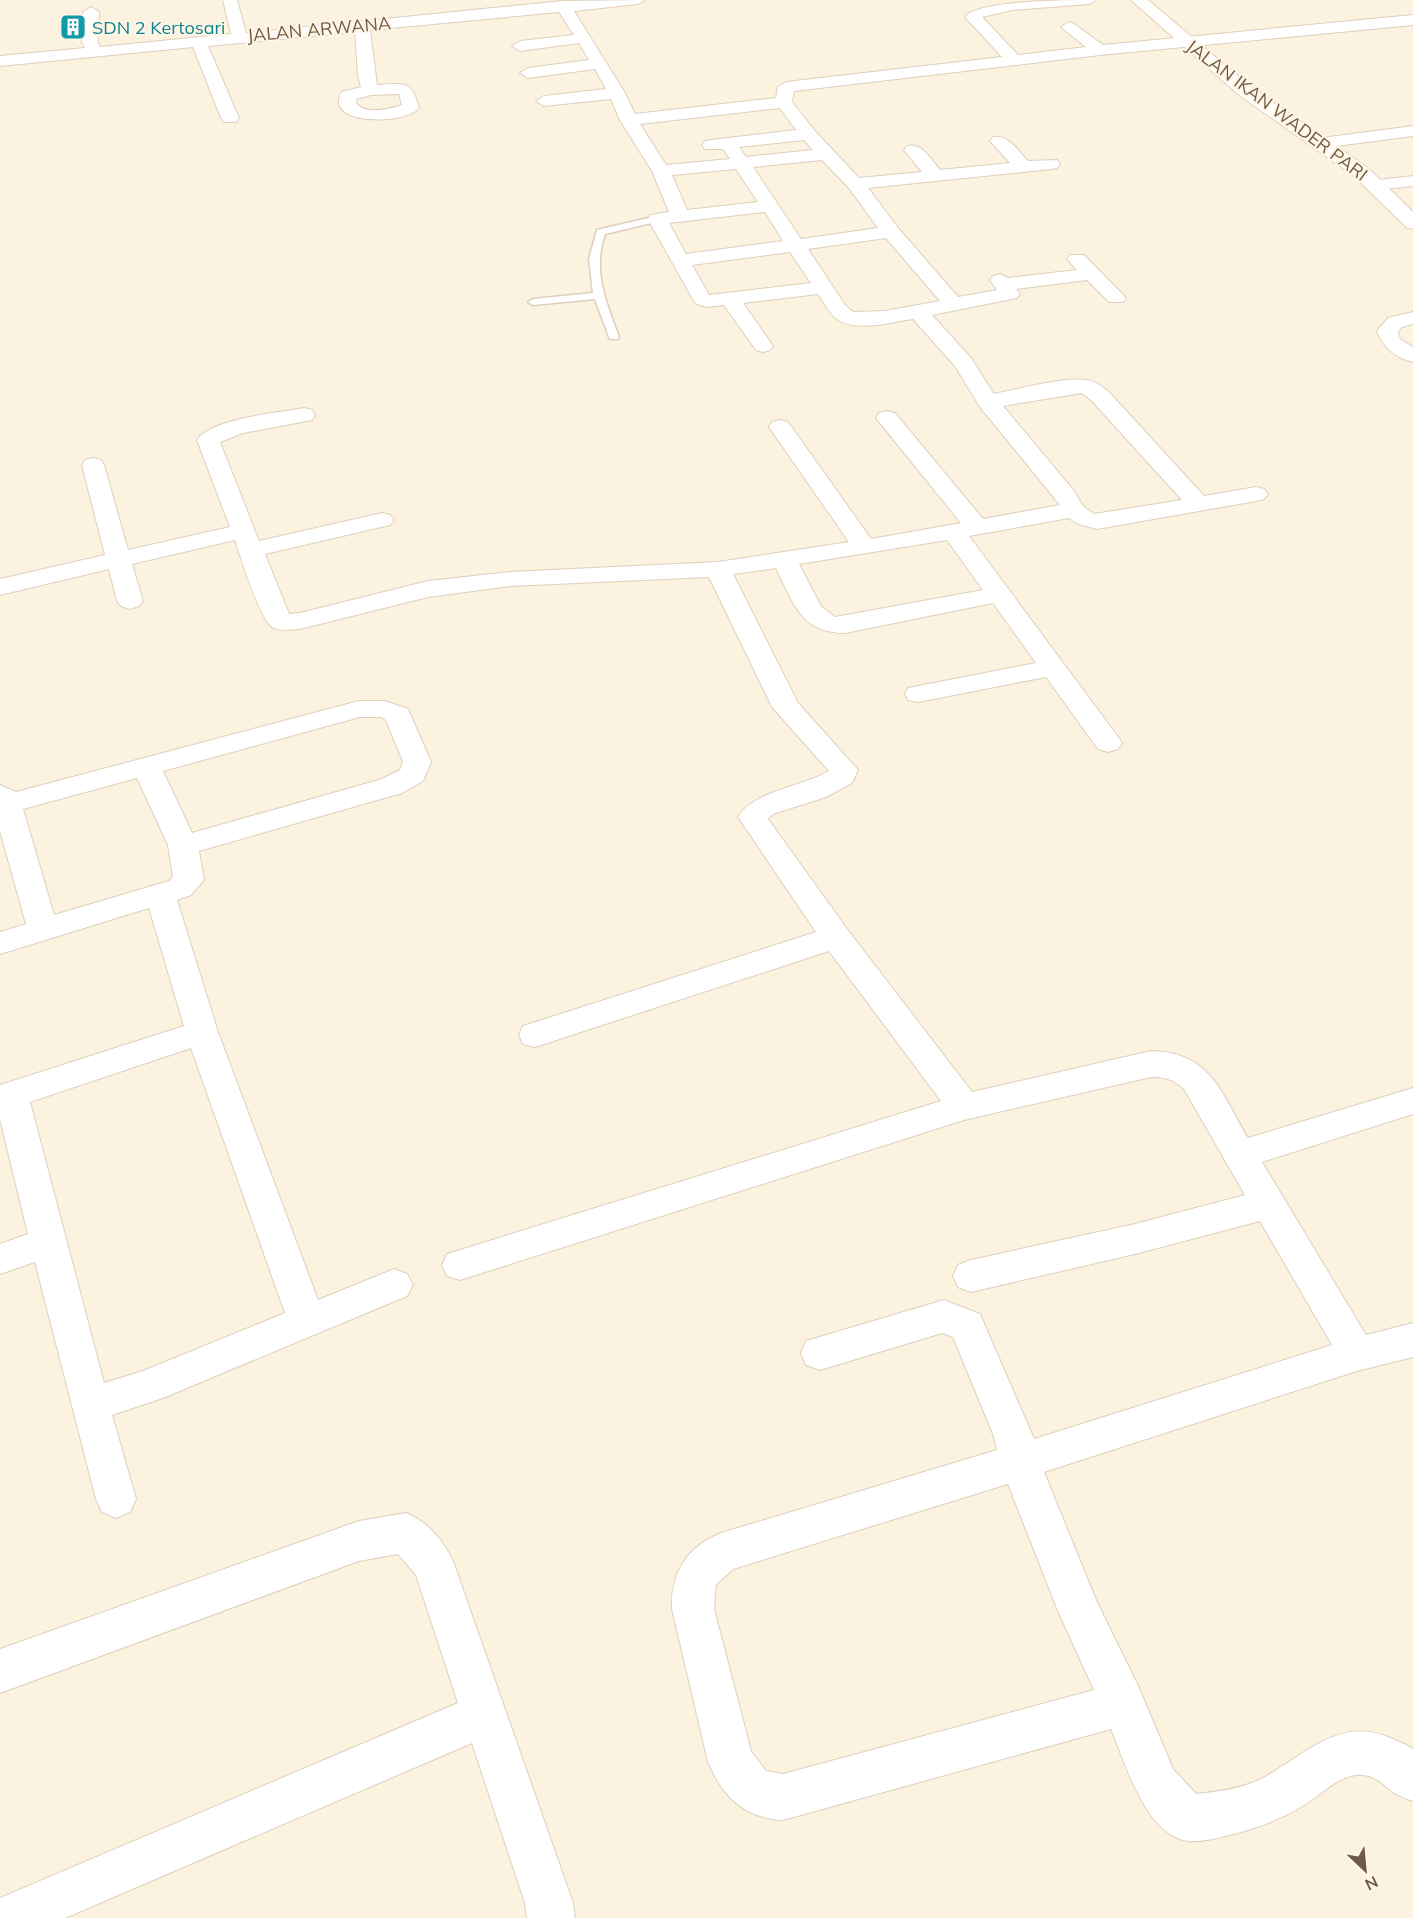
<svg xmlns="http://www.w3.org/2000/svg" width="1413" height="1918" font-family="Mulish,sans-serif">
<rect width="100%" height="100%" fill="#fbf2e0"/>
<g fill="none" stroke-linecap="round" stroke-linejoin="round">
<defs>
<path id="lane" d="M 657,216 L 662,219 L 660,221 L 605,234 C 592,271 606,302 619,337 L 618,339 L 610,339 L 609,337 L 595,299 L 533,305 L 528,302 L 533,299 L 593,293 L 589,259 L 597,230 Z"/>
<g id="street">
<path d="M 223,0 L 237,0 L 246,33 L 563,1 L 645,0 L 638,4 L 574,11 L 625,93 L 635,114 L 776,98 L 778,87 L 786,82 L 1002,57 L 965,17 C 978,0 1071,0 1096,0 L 1089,4 L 1012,10 L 982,17 L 1018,55 L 1086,47 L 1061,27 L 1069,22 L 1074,24 L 1103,45 L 1413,15 L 1413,25 L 1100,55 L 794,91 L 792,102 L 814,130 L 859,178 L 922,172 L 904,150 L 907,146 C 922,142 931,159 940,170 L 1010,163 L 990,141 L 993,137 C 1008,134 1018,151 1028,161 L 1057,160 L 1060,164 L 1057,168 L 1051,169 L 868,188 L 898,228 L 958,297 L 997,290 L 990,280 L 993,276 L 1000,274 L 1008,278 L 1077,270 L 1067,259 L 1070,255 L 1084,255 L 1126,298 L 1123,302 L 1109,302 L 1087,280 L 1016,289 L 1020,294 L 1017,298 L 932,315 L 971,358 L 994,394 C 1021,389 1059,377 1086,380 C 1094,380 1100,386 1107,390 L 1204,496 L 1256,487 L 1264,489 L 1268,494 L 1264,499 L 1256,501 L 1097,529 L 1078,524 L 1069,518 L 969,536 L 1118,737 L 1122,743 L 1118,749 L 1108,752 L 1098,749 L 1046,677 L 918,702 L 908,700 L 905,694 L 908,688 L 1036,663 L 993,603 L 845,633 C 800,633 793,602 776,568 L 733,574 L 798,703 L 858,770 L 852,783 L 826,797 L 773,814 L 768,819 L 847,929 L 972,1092 L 1151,1051 C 1211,1052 1221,1093 1248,1138 L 1413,1088 L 1413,1114 L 1262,1162 L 1366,1335 L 1413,1323 L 1413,1357 L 1357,1371 L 1044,1472 L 1096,1600 L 1139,1688 L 1173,1769 L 1196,1794 C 1216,1792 1240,1789 1259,1780 C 1301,1759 1337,1716 1388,1737 C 1397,1741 1406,1744 1413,1749 L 1413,1801 C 1408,1799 1401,1797 1396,1794 C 1382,1785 1375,1773 1356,1775 C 1337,1777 1318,1797 1301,1807 C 1277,1821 1252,1830 1225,1836 C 1214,1839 1200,1842 1189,1841 C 1146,1837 1125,1762 1111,1729 L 783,1820 C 744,1818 723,1797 708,1762 L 672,1609 C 670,1573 688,1546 721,1533 L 997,1450 L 993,1434 L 953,1337 L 942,1333 L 820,1370 L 806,1365 L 801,1353 L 806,1341 L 944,1300 L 980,1314 L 1034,1439 L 1332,1345 L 1260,1221 L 1135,1254 L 971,1292 L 958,1287 L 953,1276 L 958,1265 L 971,1260 L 1135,1224 L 1245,1195 L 1184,1089 C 1173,1079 1165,1077 1151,1077 L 964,1120 L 460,1280 L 447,1276 L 442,1265 L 447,1254 L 941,1101 L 829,951 L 535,1047 L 523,1044 L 519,1035 L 523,1026 L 816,932 L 738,817 C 755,790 802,787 829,771 L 772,707 L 709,577 L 510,586 L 428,597 L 300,629 C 292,629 279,632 272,627 C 259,617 241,558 235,540 L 132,564 L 143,601 L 139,606 L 130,609 L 121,606 L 117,601 L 109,569 L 0,595 L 0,579 L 105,555 L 82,465 L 85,460 L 93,458 L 101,460 L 104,465 L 128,550 L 230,527 L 197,440 C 212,418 278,413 304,408 L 312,410 L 315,415 L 312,420 L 243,433 L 220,442 L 259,541 L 382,513 L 390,515 L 394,520 L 390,525 L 265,554 L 289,614 L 300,613 L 428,581 L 510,572 L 718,562 L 849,542 L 769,427 L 772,422 L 780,420 L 788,422 L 871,539 L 961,523 L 876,418 L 879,413 L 887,411 L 895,413 L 983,519 L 1060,505 L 980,407 L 955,366 L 913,319 C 891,322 858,332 838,320 C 829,314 824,302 818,294 L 743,303 L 773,346 L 770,350 L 763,352 L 756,350 L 724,305 L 706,307 L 695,303 L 648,219 L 650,215 L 669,212 L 652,171 L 620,120 L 611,99 L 544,106 L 536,101 L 544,96 L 606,89 L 595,69 L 528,78 L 520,73 L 528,68 L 589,60 L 579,43 L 520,51 L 512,46 L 520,41 L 574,35 L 559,12 L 370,30 L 377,85 C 403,84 412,79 419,108 C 406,125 322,126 342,92 L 361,87 L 358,76 L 355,32 L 208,46 L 239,118 L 236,122 L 224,122 L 221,118 L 193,47 L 0,66 L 0,56 L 85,48 L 82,42 L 83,12 L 91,7 L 99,12 L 98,42 L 100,47 L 231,34 ZM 399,94 L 402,105 C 389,109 367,115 357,104 L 356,99 L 371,95 ZM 780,108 L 796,130 L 711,140 L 705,141 L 702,145 L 705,149 L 723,149 L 730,159 L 666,165 L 640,124 ZM 804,140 L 813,150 L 746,157 L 739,147 ZM 822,160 L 849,188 L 878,228 L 801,239 L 753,167 ZM 736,169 L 758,202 L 687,210 L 672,175 ZM 765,212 L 783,241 L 686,254 L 669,223 ZM 886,238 L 940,301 L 885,311 L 853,312 L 845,305 L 808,249 ZM 790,252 L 811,283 L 709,295 L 692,265 ZM 1082,393 L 1091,400 L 1182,500 L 1094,514 L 1083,506 L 1074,491 L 1003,406 ZM 947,540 L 983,590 L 835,617 L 821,606 L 799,564 ZM 1008,1484 L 1058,1611 L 1094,1690 L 783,1774 L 766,1771 L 751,1751 L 714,1609 L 716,1585 L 733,1569 Z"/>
<path d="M 1413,126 L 1413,136 L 1321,148 L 1315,147 L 1312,143 L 1315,139 L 1321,138 Z"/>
<path d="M 1413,176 L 1413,186 L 1374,190 L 1368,189 L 1365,185 L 1368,181 Z"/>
<path d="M 1413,312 L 1413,324 L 1402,327 L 1398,332 L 1400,339 L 1413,347 L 1413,362 C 1396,358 1382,347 1377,331 L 1388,318 Z"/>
<path d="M 359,701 L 385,701 L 408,709 L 431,762 L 423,781 L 402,793 L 199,851 L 204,880 L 191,895 L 177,900 L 218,1032 L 318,1300 L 394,1269 L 407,1274 L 413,1285 L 407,1296 L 163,1398 L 112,1415 L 136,1499 L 130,1512 L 116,1518 L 102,1512 L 96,1499 L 35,1262 L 0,1274 L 0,1244 L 28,1234 L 0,1119 L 0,1085 L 184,1026 L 149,908 L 0,954 L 0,932 L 26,924 L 0,831 L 0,785 L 16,792 ZM 360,717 L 381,717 L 386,720 L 403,762 L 400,770 L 382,779 L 192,833 L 163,771 ZM 137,778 L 168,845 L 173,877 L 169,881 L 54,915 L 23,809 ZM 191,1048 L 285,1313 L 143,1371 L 104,1383 L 30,1102 Z"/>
<path d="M 406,1513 C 428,1522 445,1542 454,1564 L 573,1903 L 575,1918 L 527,1918 L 525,1903 L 472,1743 L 65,1918 L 0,1918 L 0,1898 L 458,1703 L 416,1575 L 398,1554 L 359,1561 L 0,1693 L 0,1649 L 359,1521 Z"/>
</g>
<path id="secondary" d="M 1131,0 L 1148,0 L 1251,87 L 1368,168 L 1413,212 L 1413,229 L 1406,227 L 1354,176 L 1239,95 Z"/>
</defs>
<use href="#lane" stroke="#dfcfbc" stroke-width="3"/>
<use href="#street" stroke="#dfcfbc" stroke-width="2"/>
<use href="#secondary" stroke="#e4d0ba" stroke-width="2"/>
<use href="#lane" fill="#fff" fill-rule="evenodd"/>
<use href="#street" fill="#fff" fill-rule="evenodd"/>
<use href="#secondary" fill="#fff" fill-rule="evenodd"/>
</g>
<defs>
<symbol id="building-square" viewBox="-11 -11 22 22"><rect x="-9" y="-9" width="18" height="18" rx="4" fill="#0f9aa8" stroke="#fff6e6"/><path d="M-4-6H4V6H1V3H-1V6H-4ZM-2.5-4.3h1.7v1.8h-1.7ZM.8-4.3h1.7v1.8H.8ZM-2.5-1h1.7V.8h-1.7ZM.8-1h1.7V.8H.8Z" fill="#fff"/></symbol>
</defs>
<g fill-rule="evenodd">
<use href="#building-square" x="58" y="12" width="30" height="30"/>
</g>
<g text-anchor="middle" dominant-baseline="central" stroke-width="4.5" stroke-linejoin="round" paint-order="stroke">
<g font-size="18" fill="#0d838f" stroke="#fff6e6" text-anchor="start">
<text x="92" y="27">SDN 2 Kertosari</text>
</g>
<g font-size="18" fill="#715948" stroke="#fff6e6">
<text transform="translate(319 29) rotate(-5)">JALAN ARWANA</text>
<text transform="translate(1277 110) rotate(37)">JALAN IKAN WADER PARI</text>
</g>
</g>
<g transform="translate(1365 1870) rotate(154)" stroke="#fff6e6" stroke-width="4.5" paint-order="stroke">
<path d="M0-4.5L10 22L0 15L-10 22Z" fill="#715948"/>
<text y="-9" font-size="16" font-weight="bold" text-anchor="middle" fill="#715948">N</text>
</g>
</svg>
